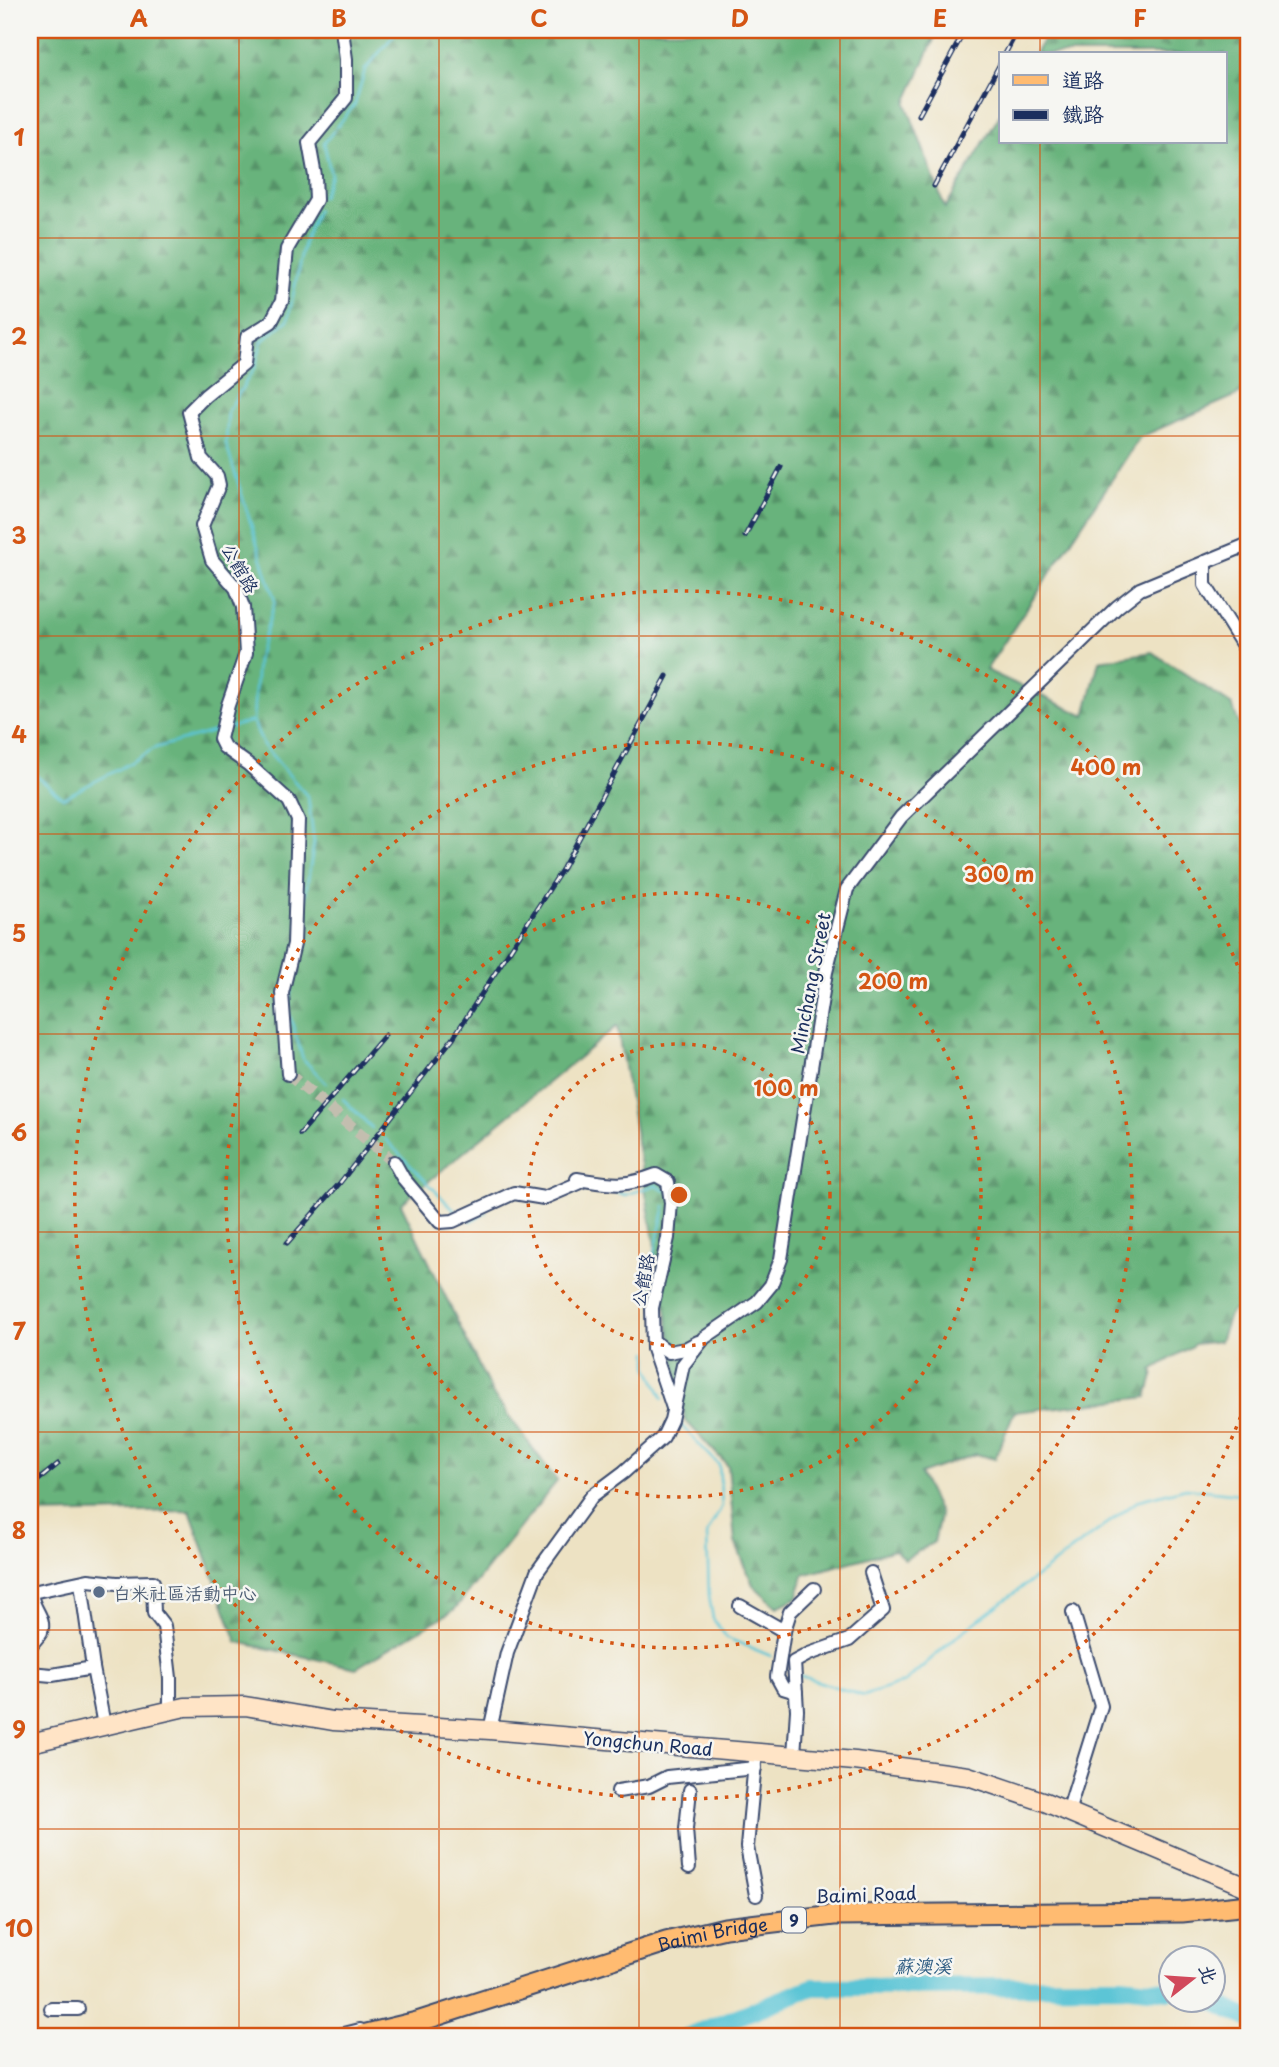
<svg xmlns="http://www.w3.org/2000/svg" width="1279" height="2067" font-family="'Playpen Sans','LXGW WenKai TC',sans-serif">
<defs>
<pattern id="forest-firs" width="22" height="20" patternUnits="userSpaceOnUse" patternTransform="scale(1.75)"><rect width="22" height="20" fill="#68b37b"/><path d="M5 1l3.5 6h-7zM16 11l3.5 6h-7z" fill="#559268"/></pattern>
</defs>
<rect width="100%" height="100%" fill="#f6f6f2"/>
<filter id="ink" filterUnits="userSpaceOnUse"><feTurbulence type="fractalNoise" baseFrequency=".0143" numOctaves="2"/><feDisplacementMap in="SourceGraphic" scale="14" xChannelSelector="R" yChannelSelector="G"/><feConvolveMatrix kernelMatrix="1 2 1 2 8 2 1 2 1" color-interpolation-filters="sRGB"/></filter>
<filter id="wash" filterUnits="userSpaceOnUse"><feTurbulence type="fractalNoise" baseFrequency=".00686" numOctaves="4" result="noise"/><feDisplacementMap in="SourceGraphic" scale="28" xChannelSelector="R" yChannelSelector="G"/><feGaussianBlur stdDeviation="1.57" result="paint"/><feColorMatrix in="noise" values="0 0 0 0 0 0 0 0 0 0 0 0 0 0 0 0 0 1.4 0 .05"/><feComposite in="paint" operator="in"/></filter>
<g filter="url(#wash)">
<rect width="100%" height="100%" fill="#ede2c3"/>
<path fill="url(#forest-firs)" stroke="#42716c" stroke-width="2" d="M 30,30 L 938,30 L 906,103 L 945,208 L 1001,113 L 1001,142 L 1225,142 L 1225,54 L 1035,54 L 1049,30 L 1249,30 L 1249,390 L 1140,437 L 986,670 L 1085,716 L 1099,661 L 1152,652 L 1232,705 L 1249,752 L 1249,1305 L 1230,1312 L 1220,1341 L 1195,1344 L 1152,1370 L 1154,1373 L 1147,1397 L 1014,1412 L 995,1459 L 976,1454 L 920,1474 L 940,1515 L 934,1542 L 905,1559 L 894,1550 L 803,1575 L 798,1597 L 777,1607 L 753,1585 L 735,1542 L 728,1466 L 685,1420 L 617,1026 L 401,1204 L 492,1393 L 557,1481 L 454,1610 L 356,1668 L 237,1642 L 190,1511 L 30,1514 Z"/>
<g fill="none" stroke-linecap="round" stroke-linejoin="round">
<g stroke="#5bc5d6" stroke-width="2.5">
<path d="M 322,197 L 331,175 L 324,143 L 355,104 L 365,70 L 397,31"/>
<path d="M 253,721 L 257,660 L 275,601 L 226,444 L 228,411 L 255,367 L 262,341 L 288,320 L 304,242 L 317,210"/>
<path d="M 228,728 L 253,721 L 263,745 L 308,797 L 314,843 L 300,927"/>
<path d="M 30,759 L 34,774 L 63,798 L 121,768 L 155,748 L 219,730"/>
<path d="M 289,1007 L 293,972"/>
<path d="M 289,1013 L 303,1059 L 326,1083"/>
<path d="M 343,1099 L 372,1128"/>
<path d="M 385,1139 L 458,1214"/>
<path d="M 605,1189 L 625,1195 L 656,1185 L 665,1191"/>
<path d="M 470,1221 L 486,1213"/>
<path d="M 649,1293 L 654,1255 L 665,1206"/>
<path d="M 1245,1296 L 1249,1295"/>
<path d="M 648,1352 L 648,1366 L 663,1398"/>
<path d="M 676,1420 L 719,1465 L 722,1506 L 707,1534 L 709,1595 L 713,1619 L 727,1638 L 771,1656"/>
<path d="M 1249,1617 L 1247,1629 L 1249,1643"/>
<path d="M 798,1675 L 864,1696 L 905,1682 L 957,1636 L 1139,1500 L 1186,1488 L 1249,1495"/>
</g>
<g stroke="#5bc5d6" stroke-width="18">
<path d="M 1210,2000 L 1249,2019"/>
<path d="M 686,2037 L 813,1987 L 1120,1986 L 1170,1991"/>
</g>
</g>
</g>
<g filter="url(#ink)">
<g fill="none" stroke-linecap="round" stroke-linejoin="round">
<path stroke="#c3beaf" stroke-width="12" stroke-dasharray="12 6" stroke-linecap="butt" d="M 288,1074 L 394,1162"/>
<defs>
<g id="street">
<path d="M 1205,562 L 1205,585 L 1249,655"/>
<path d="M 288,1074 L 282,993 L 294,944 L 298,820 L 289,801 L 249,765 L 224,747 L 220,739 L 228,705 L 246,653 L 243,607 L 236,588 L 212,560 L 202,526 L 219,485 L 217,476 L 201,458 L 189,412 L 205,396 L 244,364 L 247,337 L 271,322 L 282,301 L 287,249 L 316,200 L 315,176 L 309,143 L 346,98 L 346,59 L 342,30"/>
<path d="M 394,1162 L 403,1178 L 440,1222 L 453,1221 L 514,1193 L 544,1198 L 579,1183 L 577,1179 C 611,1184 622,1188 656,1175 L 668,1182 L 671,1203 L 668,1238 L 652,1308 L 653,1349 L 673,1408"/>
<path d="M 654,1342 L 669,1352 L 685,1349 L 698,1342"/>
<path d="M 81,1583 L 93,1668"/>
<path d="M 740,1606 L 784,1631"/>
<path d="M 30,1646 C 33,1642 39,1636 41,1632 C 47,1617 29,1606 32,1592 L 88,1580 L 117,1583 L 153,1582 L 154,1613 L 164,1626 L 170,1678 L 170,1710"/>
<path d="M 30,1673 L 52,1675 L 93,1668 L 104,1725"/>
<path d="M 796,1692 L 783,1688 L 777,1677 L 784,1631 L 790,1612 L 814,1589"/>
<path d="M 490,1730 L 507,1653 L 537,1572 L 592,1496 L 624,1472 L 663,1437 L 671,1420 L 683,1365 L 704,1338 L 757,1302 L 771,1285 L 781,1259 L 826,972 L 847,889 L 901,817 L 1117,607 L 1140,589 L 1249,544"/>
<path d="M 794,1755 L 797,1710 L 794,1662 L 809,1654 L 849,1640 L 883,1610 L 871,1573"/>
<path d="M 618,1791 L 649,1786 L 667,1777 L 755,1768"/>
<path d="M 1068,1812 L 1101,1706 L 1073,1612"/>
<path d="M 689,1867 L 686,1829 L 690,1790"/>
<path d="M 756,1895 L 747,1847 L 756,1752"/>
<path d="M 51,2009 L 78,2009"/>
<path d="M 332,2037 L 360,2030"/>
</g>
<path id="secondary" d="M 30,1743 L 185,1707 L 245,1706 L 333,1721 L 490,1730 L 855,1761 L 968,1776 L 1045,1802 L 1249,1888"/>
<g id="primary">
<path id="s1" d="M 354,2037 L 417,2022 L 666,1942 L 725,1928 L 834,1915 L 1182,1912 L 1249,1905"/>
</g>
</defs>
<use href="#street" stroke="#3a4a6d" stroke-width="16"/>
<use href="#secondary" stroke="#3a4a6d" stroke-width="21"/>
<use href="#primary" stroke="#3a4a6d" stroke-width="23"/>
<use href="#street" stroke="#fff" stroke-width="12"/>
<use href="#secondary" stroke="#ffe4c6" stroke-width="18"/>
<use href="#primary" stroke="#ffbb71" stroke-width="19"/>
<defs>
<g id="rail">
<path d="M 1005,54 L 1018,30"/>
<path d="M 919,115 L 965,30"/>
<path d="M 934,186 L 1001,62"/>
<path d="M 745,536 L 781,467"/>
<path d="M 300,1134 L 385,1035"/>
<path d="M 287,1243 L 339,1184 L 453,1038 L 563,868 L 667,676"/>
<path d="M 30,1487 L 58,1464"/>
</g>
</defs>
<use href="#rail" stroke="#1b2f5e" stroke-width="5"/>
<use href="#rail" stroke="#f6f6f2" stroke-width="2.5" stroke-dasharray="8" stroke-linecap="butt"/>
</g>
</g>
<path fill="none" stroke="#d45514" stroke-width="2" stroke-opacity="0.55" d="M 239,30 L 239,2037M 439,30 L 439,2037M 639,30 L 639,2037M 840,30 L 840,2037M 1040,30 L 1040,54M 1040,142 L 1040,2037M 30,238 L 1249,238M 30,436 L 1249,436M 30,636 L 1249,636M 30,834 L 1249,834M 30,1034 L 1249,1034M 30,1232 L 1249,1232M 30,1432 L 1249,1432M 30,1630 L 1249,1630M 30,1829 L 1249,1829"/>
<g fill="none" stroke="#d45514" stroke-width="3.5" stroke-dasharray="3.5 7">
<circle cx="679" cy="1195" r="151"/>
<circle cx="679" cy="1195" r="302"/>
<circle cx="679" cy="1195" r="453"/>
<path d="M1248 1397A604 604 0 1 1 1248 993"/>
</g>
<circle fill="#5c6f8a" stroke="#f6f6f2" stroke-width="2.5" cx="99" cy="1592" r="7"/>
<g text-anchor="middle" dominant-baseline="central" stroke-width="5" stroke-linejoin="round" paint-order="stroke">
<rect fill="#f6f6f2" stroke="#5d6b8a" stroke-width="2" x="782" y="1907.5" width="24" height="25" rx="5"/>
<g font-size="16" font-weight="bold" fill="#1b2f5e">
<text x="794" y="1920">9</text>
</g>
<g font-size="18" fill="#1b2f5e" stroke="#f6f6f2">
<text transform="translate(241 568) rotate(60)">公館路</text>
<text transform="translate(810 983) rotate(-79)">Minchang Street</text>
<text transform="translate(642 1280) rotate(-79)">公館路</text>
<text transform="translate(648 1743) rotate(5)">Yongchun Road</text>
<text transform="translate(866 1894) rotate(-2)">Baimi Road</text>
<text stroke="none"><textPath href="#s1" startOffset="373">Baimi Bridge</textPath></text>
</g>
<g font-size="18" fill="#4e5e75" stroke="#f6f6f2" text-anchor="start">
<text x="113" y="1592">白米社區活動中心</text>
</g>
<g font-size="19" font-style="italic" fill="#2e5c82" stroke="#f6f6f2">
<text x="923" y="1965">蘇澳溪</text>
</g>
</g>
<circle cx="679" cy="1195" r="10" fill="#d45514" stroke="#f6f6f2" stroke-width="3.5"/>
<g font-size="21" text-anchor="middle" font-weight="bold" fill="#d45514" stroke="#f6f6f2" stroke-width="5" stroke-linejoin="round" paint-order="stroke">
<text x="1106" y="775">400 m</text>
<text x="999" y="882">300 m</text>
<text x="893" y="989">200 m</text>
<text x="786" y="1096">100 m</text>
</g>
<rect width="1279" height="2067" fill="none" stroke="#f6f6f2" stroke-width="77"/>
<rect x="999" y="52" width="228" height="91" fill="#f6f6f2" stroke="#9ea6b7" stroke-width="2"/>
<rect x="1013" y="75" width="35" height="10" fill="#ffbb71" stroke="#9ea6b7" stroke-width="2"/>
<text x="1062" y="88" font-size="21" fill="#1b2f5e">道路</text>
<rect x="1013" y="110" width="35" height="10" fill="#1b2f5e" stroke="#9ea6b7" stroke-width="2"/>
<text x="1062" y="122" font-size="21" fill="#1b2f5e">鐵路</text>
<g transform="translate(1192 1979) rotate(73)"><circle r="33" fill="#f6f6f2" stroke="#9ea6b7" stroke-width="2"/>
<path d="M0-5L12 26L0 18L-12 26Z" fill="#d1495b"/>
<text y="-10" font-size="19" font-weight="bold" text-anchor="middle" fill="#1b2f5e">北</text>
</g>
<rect x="38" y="38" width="1202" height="1990" fill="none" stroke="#d45514" stroke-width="2.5"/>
<g font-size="23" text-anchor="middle" font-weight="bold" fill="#d45514">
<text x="139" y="27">A</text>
<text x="339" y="27">B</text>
<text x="539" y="27">C</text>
<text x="740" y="27">D</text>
<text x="940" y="27">E</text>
<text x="1140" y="27">F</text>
<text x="19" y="146">1</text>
<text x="19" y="345">2</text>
<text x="19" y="544">3</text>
<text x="19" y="743">4</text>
<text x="19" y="942">5</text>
<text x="19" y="1141">6</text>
<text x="19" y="1340">7</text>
<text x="19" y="1539">8</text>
<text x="19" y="1738">9</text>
<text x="19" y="1937">10</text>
</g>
</svg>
